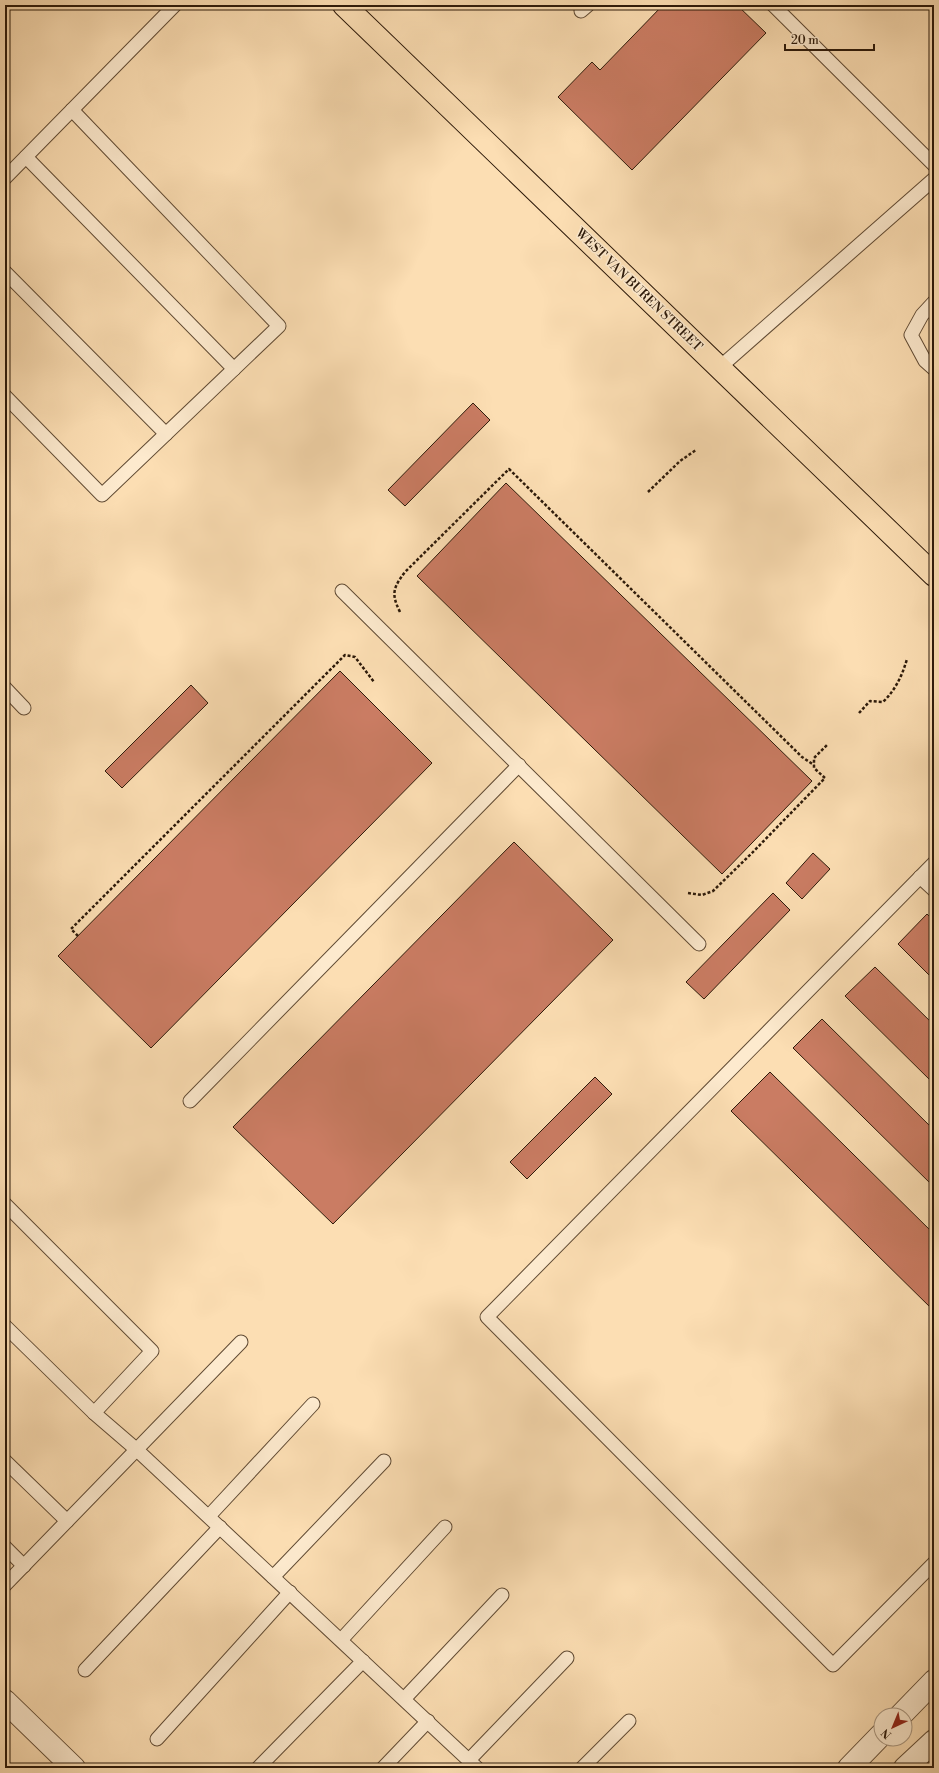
<svg xmlns="http://www.w3.org/2000/svg" width="939" height="1773" font-family="'Libre Bodoni',serif">
<rect width="100%" height="100%" fill="#fcdeb3"/>
<filter id="stains"><feTurbulence type="fractalNoise" baseFrequency=".005" numOctaves="4"/><feColorMatrix values="0 0 0 0 .2 0 0 0 0 .09 0 0 0 0 .02 0 0 0 .5 -.17"/></filter>
<radialGradient id="worn" r=".72"><stop offset=".6" stop-color="#630" stop-opacity="0"/><stop offset="1" stop-color="#630" stop-opacity=".3"/></radialGradient>
<g fill="#ca7c63" stroke="#2d1a0a">
<path d="M 663,5 L 737,5 L 766,33 L 632,170 L 558,97 L 592,62 L 600,70 Z"/>
<path d="M 473,403 L 490,420 L 405,506 L 388,490 Z"/>
<path d="M 506,483 L 812,781 L 722,874 L 417,576 Z"/>
<path d="M 340,671 L 432,763 L 151,1048 L 58,956 Z"/>
<path d="M 191,685 L 208,703 L 122,788 L 105,771 Z"/>
<path d="M 514,842 L 613,940 L 333,1224 L 233,1127 Z"/>
<path d="M 813,853 L 830,869 L 802,899 L 786,883 Z"/>
<path d="M 773,893 L 790,910 L 704,999 L 686,982 Z"/>
<path d="M 927,914 L 934,921 L 934,980 L 898,944 Z"/>
<path d="M 875,967 L 934,1025 L 934,1084 L 845,996 Z"/>
<path d="M 822,1019 L 934,1130 L 934,1187 L 793,1048 Z"/>
<path d="M 770,1072 L 934,1234 L 934,1311 L 731,1111 Z"/>
<path d="M 595,1077 L 612,1094 L 527,1179 L 510,1162 Z"/>
</g>
<g fill="none" stroke-linecap="round" stroke-linejoin="round">
<defs>
<g id="service">
<path d="M 773,5 L 934,165"/>
<path d="M 581,11 L 588,5"/>
<path d="M 26,157 L 234,369"/>
<path d="M 5,178 L 175,5"/>
<path d="M 5,272 L 166,434"/>
<path d="M 934,302 L 922,315 L 911,335 L 925,361 L 934,369"/>
<path d="M 719,368 L 934,179"/>
<path d="M 5,396 L 102,495 L 279,326 L 72,110"/>
<path d="M 342,591 L 699,944"/>
<path d="M 5,688 L 24,708"/>
<path d="M 934,863 L 487,1317 L 833,1665 L 934,1563"/>
<path d="M 920,877 L 934,890"/>
<path d="M 190,1101 L 519,765"/>
<path d="M 5,1204 L 152,1351 L 94,1413 L 5,1326"/>
<path d="M 94,1413 L 137,1450 L 477,1768"/>
<path d="M 5,1461 L 67,1521"/>
<path d="M 209,1516 L 313,1404"/>
<path d="M 5,1547 L 24,1566"/>
<path d="M 273,1577 L 384,1461"/>
<path d="M 5,1585 L 241,1342"/>
<path d="M 341,1640 L 445,1527"/>
<path d="M 85,1670 L 220,1527"/>
<path d="M 404,1699 L 502,1595"/>
<path d="M 157,1739 L 290,1592"/>
<path d="M 469,1760 L 567,1658"/>
<path d="M 258,1768 L 363,1661"/>
<path d="M 383,1768 L 428,1721"/>
<path d="M 582,1768 L 629,1721"/>
</g>
<g id="tertiary">
<path d="M 5,1701 L 74,1768"/>
<path d="M 901,1715 L 934,1681"/>
<path d="M 849,1768 L 881,1735"/>
<path d="M 905,1768 L 934,1741"/>
</g>
<path id="primary" d="M 344,5 L 934,575"/>
</defs>
<use href="#service" stroke="#614b34" stroke-width="15"/>
<use href="#tertiary" stroke="#614b34" stroke-width="24"/>
<use href="#primary" stroke="#2d1a0a" stroke-width="24"/>
<g stroke="#2d1a0a" stroke-width="2.5" stroke-dasharray="3 2" stroke-linecap="butt">
<path d="M 648,492 L 680,461 L 696,450"/>
<path d="M 400,612 C 391,594 393,588 405,572 L 509,469 L 802,757 L 814,765"/>
<path d="M 859,713 L 870,701 L 883,702 C 896,689 902,676 907,659"/>
<path d="M 688,893 L 702,895 L 713,891 L 752,853 L 825,778 L 814,768 L 814,758 L 827,745"/>
<path d="M 78,936 L 71,929 L 345,655 L 355,657 L 374,682"/>
</g>
<use href="#service" stroke="#fdeace" stroke-width="13"/>
<use href="#tertiary" stroke="#fdeace" stroke-width="22"/>
<use href="#primary" stroke="#fcdeb3" stroke-width="22"/>
</g>
<g text-anchor="middle" dominant-baseline="central" stroke-width="3" stroke-linejoin="round" paint-order="stroke">
<g font-size="13" fill="#2d1a0a" stroke="#fdeace">
<text transform="translate(639 290) rotate(44)">WEST VAN BUREN STREET</text>
</g>
</g>
<rect width="939" height="1773" fill="none" stroke="#fcdeb3" stroke-width="20"/>
<rect x="6" y="6" width="927" height="1761" fill="none" stroke="#2d1a0a" stroke-width="2"/>
<rect x="10" y="10" width="919" height="1753" fill="none" stroke="#2d1a0a"/>
<g transform="translate(893 1727) rotate(224)"><circle r="19" fill="#fdeace" stroke="#aa9780"/>
<path d="M0-3L7 15L0 10L-7 15Z" fill="#8f2418"/>
<text y="-6" font-size="11" font-weight="bold" text-anchor="middle" fill="#2d1a0a">N</text>
</g>
<path d="M785 44v6h89v-6" fill="none" stroke="#2d1a0a" stroke-width="2"/>
<text x="791" y="44" font-size="12" fill="#2d1a0a" stroke="#fdeace" stroke-width="3" paint-order="stroke">20 m</text>
<rect width="100%" height="100%" filter="url(#stains)"/>
<rect width="100%" height="100%" fill="url(#worn)"/>
</svg>
